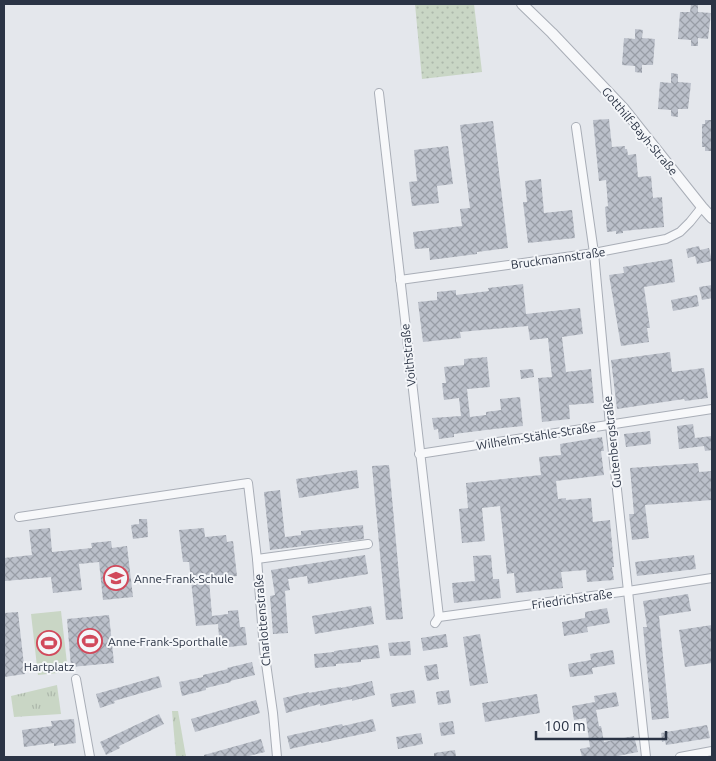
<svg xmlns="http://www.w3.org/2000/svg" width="716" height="761" font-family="Ubuntu,sans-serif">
<defs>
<pattern id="park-tufts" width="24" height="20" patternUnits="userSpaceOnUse" patternTransform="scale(1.25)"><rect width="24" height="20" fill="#c9d6c5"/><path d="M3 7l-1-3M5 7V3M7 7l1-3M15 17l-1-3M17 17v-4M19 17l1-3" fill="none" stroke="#adb8ab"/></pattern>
<pattern id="garden-dots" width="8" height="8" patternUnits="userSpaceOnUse" patternTransform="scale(1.25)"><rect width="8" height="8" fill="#c9d6c5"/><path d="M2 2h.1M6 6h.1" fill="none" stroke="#adb8ab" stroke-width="1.8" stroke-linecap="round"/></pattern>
<pattern id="building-cross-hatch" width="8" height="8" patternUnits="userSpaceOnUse" patternTransform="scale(1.25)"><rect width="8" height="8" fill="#bbc0ca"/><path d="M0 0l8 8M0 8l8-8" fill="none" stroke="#989da6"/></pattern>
</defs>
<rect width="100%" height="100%" fill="#e4e7ec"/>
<path fill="#c9d6c5" d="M 61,611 L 68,672 L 38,675 L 31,614 Z"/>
<g fill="url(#park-tufts)">
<path d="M 57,685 L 61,714 L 14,717 L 11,696 Z"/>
<path d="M 172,711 L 178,711 L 186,757 L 176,757 Z"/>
</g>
<path fill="url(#garden-dots)" d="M 415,4 L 474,4 L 482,72 L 422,79 Z"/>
<g fill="url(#building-cross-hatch)">
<path d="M 691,4 L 698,4 L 698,12 L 711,13 L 708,39 L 698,38 L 698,46 L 691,46 L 691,40 L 678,39 L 680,12 L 690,12 Z"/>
<path d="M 635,29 L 643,30 L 642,38 L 655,39 L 653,65 L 642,65 L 642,73 L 635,72 L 635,66 L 622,65 L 624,38 L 635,39 Z"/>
<path d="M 671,73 L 678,74 L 678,82 L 691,83 L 688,109 L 678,109 L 678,117 L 671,116 L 671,110 L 658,109 L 660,82 L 671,83 Z"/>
<path d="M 609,119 L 612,147 L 625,146 L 625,149 L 627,149 L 628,155 L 636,154 L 638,177 L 651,176 L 653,198 L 662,197 L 664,227 L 623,231 L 623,233 L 616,234 L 616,231 L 607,232 L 605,207 L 608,206 L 606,180 L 599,181 L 593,120 Z"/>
<path d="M 705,120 L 712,120 L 712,151 L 705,151 L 705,147 L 702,147 L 702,124 L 705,124 Z"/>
<path d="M 493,121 L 508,248 L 477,252 L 477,254 L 430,260 L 429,248 L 415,249 L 413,232 L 462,226 L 460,209 L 470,208 L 460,125 Z"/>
<path d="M 448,146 L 453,184 L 437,186 L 439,203 L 412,206 L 409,182 L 417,181 L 414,150 Z"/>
<path d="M 541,179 L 544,213 L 572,210 L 575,238 L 528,243 L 523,202 L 527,202 L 525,181 Z"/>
<path d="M 699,246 L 700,250 L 709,248 L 712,261 L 697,264 L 695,256 L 688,258 L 686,249 Z"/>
<path d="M 672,259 L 675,282 L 644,287 L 650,328 L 647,328 L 649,342 L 621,346 L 609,275 L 624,273 L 623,267 Z"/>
<path d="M 523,284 L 526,314 L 580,308 L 583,334 L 562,337 L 566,372 L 591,369 L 594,403 L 569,405 L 570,419 L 542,422 L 538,378 L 552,377 L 548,338 L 530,340 L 528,326 L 460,332 L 461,338 L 423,342 L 418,302 L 437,300 L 437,292 L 456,290 L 456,295 L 489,291 L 488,288 Z"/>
<path d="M 712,285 L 712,298 L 702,300 L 699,287 Z"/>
<path d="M 697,295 L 699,306 L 673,311 L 671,300 Z"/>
<path d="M 670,352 L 672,372 L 704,368 L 708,398 L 685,401 L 684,399 L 617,409 L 611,360 Z"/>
<path d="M 487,357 L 490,387 L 467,389 L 470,417 L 486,415 L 486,412 L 501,410 L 500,399 L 520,397 L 523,426 L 494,429 L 454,434 L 454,437 L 439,439 L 438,429 L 434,430 L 432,418 L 461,416 L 459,398 L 444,400 L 442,383 L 446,383 L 444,367 L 464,365 L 464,359 Z"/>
<path d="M 533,369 L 534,377 L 521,379 L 520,370 Z"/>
<path d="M 693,424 L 695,438 L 712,436 L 712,450 L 705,451 L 704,446 L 679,449 L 677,426 Z"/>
<path d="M 650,431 L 651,444 L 626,447 L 624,434 Z"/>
<path d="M 602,437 L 604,451 L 601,451 L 604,475 L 556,481 L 558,499 L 566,498 L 566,500 L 591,498 L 593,522 L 610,520 L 614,567 L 612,567 L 614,580 L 587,582 L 586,570 L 561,572 L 563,588 L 516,593 L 514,573 L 507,574 L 500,506 L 482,508 L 485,541 L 462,543 L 459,509 L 468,508 L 466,483 L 541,475 L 539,457 L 561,455 L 560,444 Z"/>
<path d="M 698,463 L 699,472 L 712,471 L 712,500 L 645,505 L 649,538 L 632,540 L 629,514 L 634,514 L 630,468 Z"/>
<path d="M 389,465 L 403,619 L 386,620 L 372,466 Z"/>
<path d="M 357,470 L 359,488 L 299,498 L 296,479 Z"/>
<path d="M 280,490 L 285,537 L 301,535 L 301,531 L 363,525 L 364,539 L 270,550 L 264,492 Z"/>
<path d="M 139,519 L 147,519 L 148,537 L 133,539 L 131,525 L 139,524 Z"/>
<path d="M 50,528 L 52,552 L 92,548 L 91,543 L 111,541 L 112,548 L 127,546 L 133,597 L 103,600 L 99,562 L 79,564 L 82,590 L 53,593 L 51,577 L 5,581 L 4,558 L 32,555 L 29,530 Z"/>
<path d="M 204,528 L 205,537 L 226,535 L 227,542 L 233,541 L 237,576 L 209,579 L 212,616 L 228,614 L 228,611 L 238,610 L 240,627 L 245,627 L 247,645 L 220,648 L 218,624 L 196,626 L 189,562 L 183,562 L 179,530 Z"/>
<path d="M 365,555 L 368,574 L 308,584 L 307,576 L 288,579 L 290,590 L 285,591 L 288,633 L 273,634 L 270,596 L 275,595 L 271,570 Z"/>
<path d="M 491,555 L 493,579 L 499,579 L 501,598 L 454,603 L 452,583 L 475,581 L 473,556 Z"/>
<path d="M 694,555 L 696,569 L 637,576 L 635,562 Z"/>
<path d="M 688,594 L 691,611 L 659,616 L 669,718 L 652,720 L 643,627 L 647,627 L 643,601 Z"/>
<path d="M 371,606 L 374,624 L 315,634 L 312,616 Z"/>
<path d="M 607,608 L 610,623 L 587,627 L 588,632 L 564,636 L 562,622 L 585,618 L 585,612 Z"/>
<path d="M 18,612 L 25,674 L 4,677 L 4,613 Z"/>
<path d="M 109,615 L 114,663 L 71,667 L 67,619 Z"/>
<path d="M 712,625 L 712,663 L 685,667 L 679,630 Z"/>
<path d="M 446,634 L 448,647 L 423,651 L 421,638 Z"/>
<path d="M 480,634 L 488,683 L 470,686 L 463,637 Z"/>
<path d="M 410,641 L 411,655 L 390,656 L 388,643 Z"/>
<path d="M 378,645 L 380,658 L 361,660 L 361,662 L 336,664 L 336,666 L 315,668 L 314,654 L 334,652 L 334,651 Z"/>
<path d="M 613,650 L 615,664 L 592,668 L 593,674 L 570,677 L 568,664 L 591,660 L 590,654 Z"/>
<path d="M 252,662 L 255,675 L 230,681 L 231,682 L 206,688 L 206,690 L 182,696 L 179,682 L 203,677 L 203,675 L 228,669 L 227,668 Z"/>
<path d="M 437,664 L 439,679 L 427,681 L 424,666 Z"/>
<path d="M 159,676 L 162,687 L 114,701 L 115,703 L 100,708 L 96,694 Z"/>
<path d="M 372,681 L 375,695 L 352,701 L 352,699 L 320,706 L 320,704 L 286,713 L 283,698 L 309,692 L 309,693 L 341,687 L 341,688 Z"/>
<path d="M 414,690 L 416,703 L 392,707 L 390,694 Z"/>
<path d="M 449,690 L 451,703 L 438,705 L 436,692 Z"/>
<path d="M 616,692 L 619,706 L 596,710 L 599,726 L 601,726 L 604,742 L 634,736 L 638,752 L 613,757 L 582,757 L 580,749 L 590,747 L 586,718 L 574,720 L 572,706 L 595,702 L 594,696 Z"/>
<path d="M 537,694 L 540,713 L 485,722 L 482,703 Z"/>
<path d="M 256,700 L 260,713 L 195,732 L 191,719 Z"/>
<path d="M 159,714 L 164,724 L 119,746 L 120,748 L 106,755 L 100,742 Z"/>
<path d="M 74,719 L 76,743 L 54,746 L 54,743 L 24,747 L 22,730 L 52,726 L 51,721 Z"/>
<path d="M 373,719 L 376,731 L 321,743 L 321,742 L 290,749 L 287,736 L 342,724 L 343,726 Z"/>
<path d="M 453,721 L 455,734 L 441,736 L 439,723 Z"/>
<path d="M 707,725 L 710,738 L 666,745 L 665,741 L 662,742 L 661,733 Z"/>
<path d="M 421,733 L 423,744 L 398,749 L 396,737 Z"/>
<path d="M 261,739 L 265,752 L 245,757 L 204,757 L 204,755 Z"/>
<path d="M 455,750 L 456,757 L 434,757 L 434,753 Z"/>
</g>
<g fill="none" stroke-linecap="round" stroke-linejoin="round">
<defs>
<g id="minor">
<path d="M 379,93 L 439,617"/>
<path d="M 576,127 L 594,253 L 610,425 L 646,757"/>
<path d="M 400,280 L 594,253 L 666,239 L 680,232 L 690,222 L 702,207"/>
<path d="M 419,454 L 712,409"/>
<path d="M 19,517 L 248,483 L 257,559 L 264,649 L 273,713 L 277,757"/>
<path d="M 257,559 L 368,544"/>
<path d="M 435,623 L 439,617 L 628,591 L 712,578"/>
<path d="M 76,679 L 90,757"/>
<path d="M 680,757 L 712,751"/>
</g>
<path id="tertiary" d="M 522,4 L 552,33 L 624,109 L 702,207 L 712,218"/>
</defs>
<use href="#minor" stroke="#a9aeb7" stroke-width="10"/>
<use href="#tertiary" stroke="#a9aeb7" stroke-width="12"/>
<use href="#minor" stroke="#f7f8fa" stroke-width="8"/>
<use href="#tertiary" stroke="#f7f8fa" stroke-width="10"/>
</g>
<defs>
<symbol id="school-ring" viewBox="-11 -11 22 22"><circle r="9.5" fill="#f4f6f9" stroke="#d1495b" stroke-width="1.5"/><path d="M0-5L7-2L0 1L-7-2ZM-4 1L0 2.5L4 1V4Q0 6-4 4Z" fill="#d1495b"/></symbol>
<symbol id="stadium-ring" viewBox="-11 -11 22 22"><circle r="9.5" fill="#f4f6f9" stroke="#d1495b" stroke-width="1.5"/><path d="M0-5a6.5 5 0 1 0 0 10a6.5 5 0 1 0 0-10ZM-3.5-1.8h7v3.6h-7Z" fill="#d1495b"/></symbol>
</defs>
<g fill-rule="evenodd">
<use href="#school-ring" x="102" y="564" width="28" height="28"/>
<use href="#stadium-ring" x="76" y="627" width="28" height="28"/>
<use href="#stadium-ring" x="35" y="629" width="28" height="28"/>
</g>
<g text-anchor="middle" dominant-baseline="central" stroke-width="4" stroke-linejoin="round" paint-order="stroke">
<g font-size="12" fill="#2b3445" stroke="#f4f6f9">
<text transform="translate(640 131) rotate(50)">Gotthilf-Bayh-Straße</text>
<text transform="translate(558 258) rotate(-8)">Bruckmannstraße</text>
<text transform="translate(408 355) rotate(-96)">Voithstraße</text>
<text transform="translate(536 436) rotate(-9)">Wilhelm-Stähle-Straße</text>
<text transform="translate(612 442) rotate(-96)">Gutenbergstraße</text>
<text transform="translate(572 599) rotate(-8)">Friedrichstraße</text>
<text transform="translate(262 620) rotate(-95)">Charlottenstraße</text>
</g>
<g font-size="12" fill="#2b3445" stroke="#f4f6f9" text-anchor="start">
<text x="134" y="578">Anne-Frank-Schule</text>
<text x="108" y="641">Anne-Frank-Sporthalle</text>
<text x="49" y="666" text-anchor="middle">Hartplatz</text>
</g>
</g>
<rect width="716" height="761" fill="none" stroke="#2b3445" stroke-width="10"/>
<path d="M536 731v8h130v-8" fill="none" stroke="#2b3445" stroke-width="2.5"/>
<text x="544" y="731" font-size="15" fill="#2b3445" stroke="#f4f6f9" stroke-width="4" paint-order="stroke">100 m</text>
</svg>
